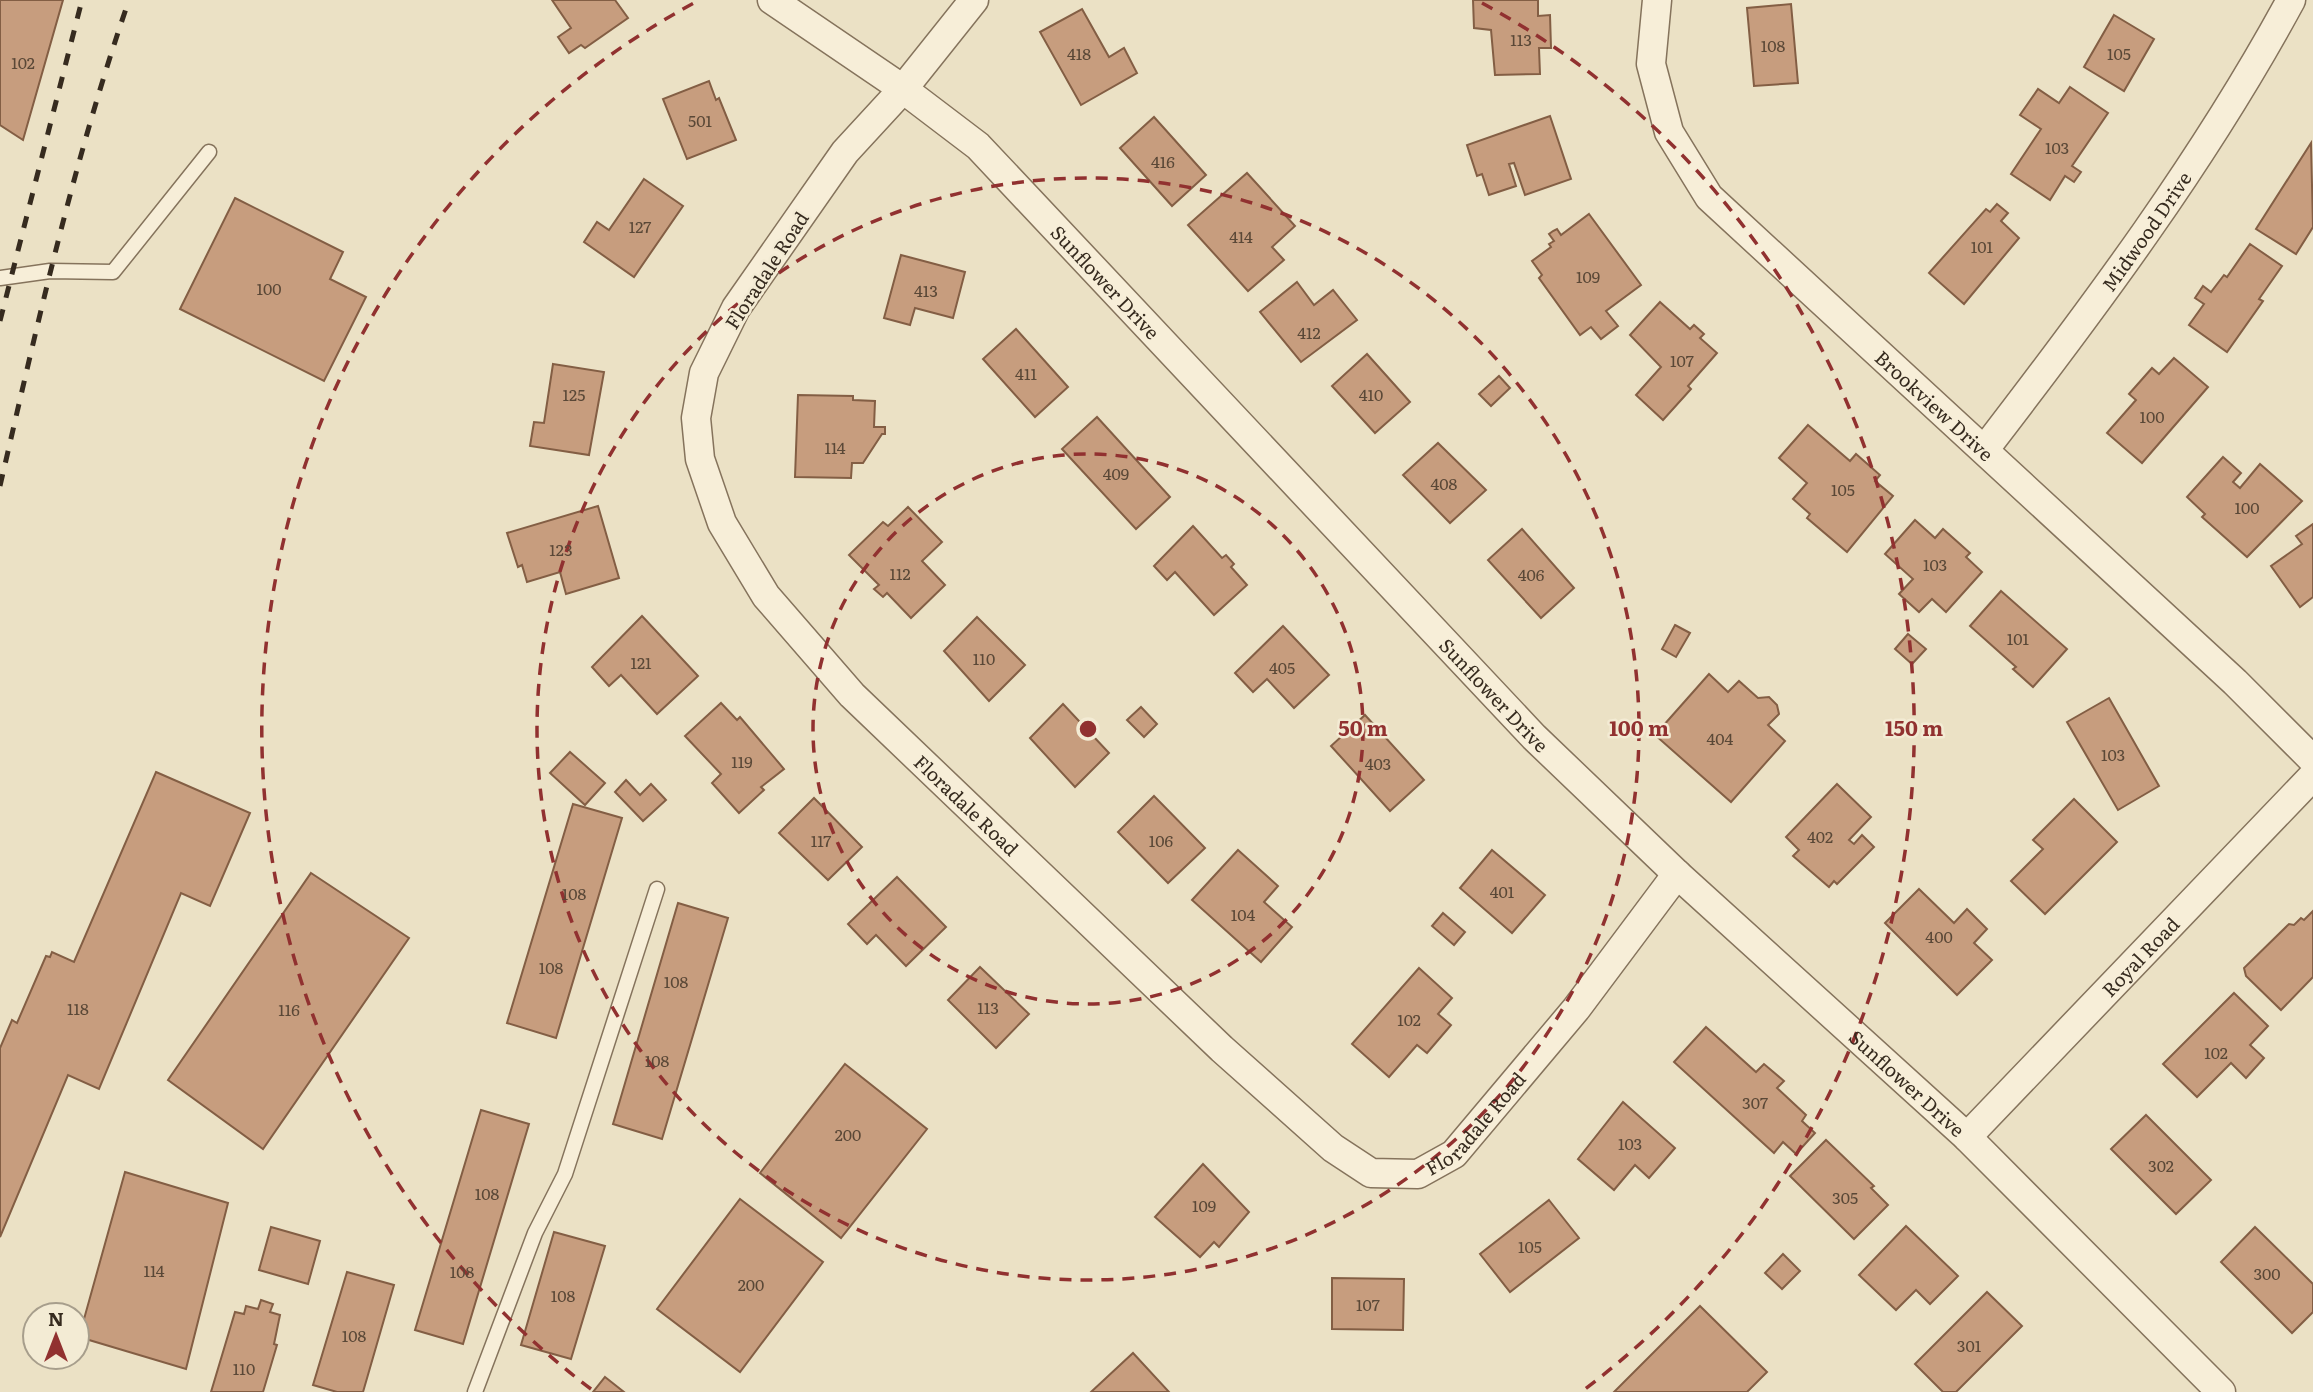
<svg xmlns="http://www.w3.org/2000/svg" width="2313" height="1392" font-family="Literata,serif">
<rect width="100%" height="100%" fill="#ebe1c5"/>
<g fill="#c79d7e" stroke="#835e44" stroke-width="2">
<path d="M 0,0 L 63,0 L 23,140 L 0,125 Z"/>
<path d="M 552,0 L 615,0 L 628,18 L 585,48 L 581,45 L 569,53 L 558,37 L 571,28 Z"/>
<path d="M 1473,0 L 1538,0 L 1538,16 L 1550,15 L 1551,48 L 1539,48 L 1540,74 L 1495,75 L 1491,30 L 1474,28 Z"/>
<path d="M 1791,4 L 1798,83 L 1754,86 L 1747,8 Z"/>
<path d="M 1082,9 L 1109,57 L 1124,48 L 1137,73 L 1081,105 L 1040,32 Z"/>
<path d="M 2114,15 L 2154,39 L 2124,91 L 2084,67 Z"/>
<path d="M 709,81 L 716,100 L 719,98 L 736,140 L 687,159 L 663,99 Z"/>
<path d="M 2070,87 L 2108,113 L 2072,166 L 2081,172 L 2074,182 L 2065,176 L 2050,200 L 2011,174 L 2041,129 L 2020,115 L 2038,89 L 2059,103 Z"/>
<path d="M 1550,116 L 1571,179 L 1525,195 L 1514,163 L 1509,164 L 1516,186 L 1489,195 L 1482,174 L 1477,176 L 1467,145 Z"/>
<path d="M 1154,117 L 1206,175 L 1172,206 L 1120,148 Z"/>
<path d="M 2311,143 L 2313,227 L 2296,254 L 2256,229 Z"/>
<path d="M 1247,173 L 1295,226 L 1272,247 L 1284,260 L 1248,291 L 1188,225 Z"/>
<path d="M 644,179 L 683,206 L 634,277 L 584,242 L 597,222 L 609,230 Z"/>
<path d="M 235,198 L 343,252 L 330,279 L 366,297 L 324,381 L 180,309 Z"/>
<path d="M 1997,204 L 2008,213 L 2001,221 L 2019,238 L 1964,304 L 1929,273 L 1986,209 L 1990,212 Z"/>
<path d="M 1589,214 L 1641,285 L 1606,311 L 1618,326 L 1601,339 L 1591,327 L 1580,335 L 1539,278 L 1542,275 L 1532,261 L 1551,247 L 1549,244 L 1554,241 L 1549,234 L 1553,231 L 1557,229 L 1561,235 Z"/>
<path d="M 2250,244 L 2282,266 L 2259,299 L 2263,301 L 2227,352 L 2189,325 L 2204,304 L 2195,298 L 2203,286 L 2211,292 L 2224,275 L 2227,277 Z"/>
<path d="M 901,255 L 965,272 L 953,318 L 915,308 L 910,325 L 884,318 Z"/>
<path d="M 1297,282 L 1314,305 L 1333,290 L 1357,320 L 1301,362 L 1260,312 Z"/>
<path d="M 1660,302 L 1690,329 L 1694,325 L 1704,334 L 1700,338 L 1717,353 L 1688,386 L 1691,389 L 1663,420 L 1636,395 L 1661,367 L 1630,335 Z"/>
<path d="M 1016,329 L 1068,387 L 1035,417 L 983,359 Z"/>
<path d="M 1367,354 L 1410,402 L 1375,433 L 1332,386 Z"/>
<path d="M 2174,358 L 2208,387 L 2142,463 L 2107,433 L 2136,400 L 2129,394 L 2152,368 L 2159,374 Z"/>
<path d="M 553,364 L 604,372 L 589,455 L 530,446 L 534,422 L 544,423 Z"/>
<path d="M 1499,376 L 1510,388 L 1491,406 L 1479,394 Z"/>
<path d="M 798,395 L 853,396 L 853,400 L 875,401 L 874,427 L 885,427 L 885,434 L 882,434 L 863,463 L 852,463 L 851,478 L 795,477 Z"/>
<path d="M 1097,417 L 1170,497 L 1136,529 L 1062,449 Z"/>
<path d="M 1808,425 L 1850,461 L 1856,454 L 1880,475 L 1875,481 L 1893,496 L 1847,552 L 1807,518 L 1810,514 L 1793,499 L 1807,483 L 1779,458 Z"/>
<path d="M 1438,443 L 1486,490 L 1450,523 L 1403,475 Z"/>
<path d="M 2223,457 L 2241,473 L 2233,482 L 2240,488 L 2260,464 L 2302,501 L 2247,557 L 2202,517 L 2205,514 L 2187,497 Z"/>
<path d="M 598,506 L 619,578 L 566,594 L 560,572 L 527,582 L 522,565 L 518,567 L 507,533 Z"/>
<path d="M 908,507 L 942,542 L 922,561 L 945,585 L 911,618 L 887,593 L 883,597 L 874,589 L 879,585 L 849,555 L 883,522 L 888,526 Z"/>
<path d="M 1915,520 L 1935,538 L 1943,529 L 1970,553 L 1966,557 L 1982,572 L 1946,612 L 1932,599 L 1919,612 L 1899,594 L 1913,579 L 1885,554 Z"/>
<path d="M 2313,524 L 2313,597 L 2300,607 L 2271,566 L 2302,544 L 2296,536 Z"/>
<path d="M 1193,526 L 1222,558 L 1226,555 L 1234,564 L 1231,567 L 1247,585 L 1214,615 L 1175,572 L 1167,580 L 1154,566 Z"/>
<path d="M 1522,529 L 1574,588 L 1541,618 L 1488,560 Z"/>
<path d="M 2001,591 L 2067,649 L 2033,687 L 2013,669 L 2016,667 L 1970,626 Z"/>
<path d="M 642,616 L 698,676 L 657,714 L 621,675 L 609,686 L 592,667 Z"/>
<path d="M 977,617 L 1025,665 L 989,701 L 944,651 Z"/>
<path d="M 1675,625 L 1690,633 L 1676,657 L 1662,649 Z"/>
<path d="M 1283,626 L 1329,675 L 1294,708 L 1267,679 L 1253,692 L 1235,673 Z"/>
<path d="M 1908,634 L 1926,649 L 1912,664 L 1895,649 Z"/>
<path d="M 1709,674 L 1728,692 L 1739,681 L 1758,698 L 1769,697 L 1777,705 L 1779,714 L 1768,725 L 1785,741 L 1731,802 L 1655,735 Z"/>
<path d="M 2109,698 L 2159,786 L 2118,810 L 2067,722 Z"/>
<path d="M 721,703 L 737,720 L 740,717 L 784,769 L 761,787 L 764,790 L 739,813 L 712,783 L 721,774 L 685,736 Z"/>
<path d="M 1063,704 L 1109,753 L 1075,787 L 1030,738 Z"/>
<path d="M 1141,707 L 1157,724 L 1144,737 L 1127,720 Z"/>
<path d="M 1365,715 L 1424,780 L 1390,811 L 1331,746 Z"/>
<path d="M 570,752 L 605,783 L 585,805 L 550,773 Z"/>
<path d="M 156,772 L 250,813 L 210,906 L 181,893 L 99,1089 L 68,1075 L 0,1237 L 0,1048 L 12,1020 L 17,1023 L 46,956 L 50,957 L 52,952 L 74,962 Z"/>
<path d="M 626,780 L 640,795 L 651,784 L 666,800 L 643,821 L 615,792 Z"/>
<path d="M 1837,784 L 1871,817 L 1849,840 L 1854,844 L 1862,835 L 1874,847 L 1837,884 L 1834,881 L 1829,887 L 1793,856 L 1799,850 L 1786,837 Z"/>
<path d="M 1154,796 L 1205,848 L 1168,883 L 1118,832 Z"/>
<path d="M 814,798 L 862,847 L 828,880 L 779,833 Z"/>
<path d="M 2074,799 L 2117,842 L 2045,914 L 2011,881 L 2043,849 L 2033,840 Z"/>
<path d="M 573,804 L 622,818 L 556,1038 L 507,1023 Z"/>
<path d="M 1238,850 L 1278,886 L 1264,902 L 1292,927 L 1261,962 L 1192,900 Z"/>
<path d="M 1492,850 L 1545,895 L 1512,933 L 1460,888 Z"/>
<path d="M 311,873 L 409,938 L 263,1149 L 168,1080 Z"/>
<path d="M 897,877 L 946,927 L 906,966 L 876,935 L 867,944 L 848,924 Z"/>
<path d="M 1919,889 L 1954,923 L 1967,909 L 1987,929 L 1974,943 L 1992,960 L 1957,995 L 1885,923 Z"/>
<path d="M 678,903 L 728,918 L 662,1139 L 613,1124 Z"/>
<path d="M 2313,911 L 2313,977 L 2281,1010 L 2246,976 L 2244,968 L 2289,924 L 2294,925 L 2301,918 L 2304,920 Z"/>
<path d="M 1443,913 L 1465,932 L 1454,945 L 1432,926 Z"/>
<path d="M 980,967 L 1029,1014 L 996,1048 L 948,1000 Z"/>
<path d="M 1419,968 L 1452,998 L 1438,1014 L 1451,1025 L 1427,1053 L 1417,1045 L 1389,1077 L 1352,1044 Z"/>
<path d="M 2234,993 L 2268,1026 L 2250,1045 L 2264,1058 L 2246,1078 L 2231,1063 L 2197,1097 L 2163,1064 Z"/>
<path d="M 1706,1027 L 1756,1072 L 1764,1064 L 1784,1081 L 1777,1088 L 1806,1115 L 1802,1121 L 1815,1133 L 1796,1154 L 1783,1142 L 1774,1153 L 1674,1062 Z"/>
<path d="M 845,1064 L 927,1129 L 841,1238 L 760,1173 Z"/>
<path d="M 1623,1102 L 1675,1148 L 1649,1178 L 1635,1165 L 1614,1190 L 1578,1159 Z"/>
<path d="M 481,1110 L 529,1124 L 463,1344 L 415,1330 Z"/>
<path d="M 2146,1115 L 2211,1180 L 2176,1214 L 2111,1149 Z"/>
<path d="M 1826,1140 L 1874,1186 L 1871,1188 L 1888,1205 L 1854,1239 L 1790,1176 Z"/>
<path d="M 1203,1164 L 1249,1212 L 1219,1247 L 1214,1242 L 1200,1257 L 1155,1217 Z"/>
<path d="M 125,1172 L 228,1203 L 186,1369 L 79,1337 Z"/>
<path d="M 740,1199 L 823,1262 L 740,1372 L 657,1309 Z"/>
<path d="M 1549,1200 L 1579,1238 L 1510,1292 L 1480,1254 Z"/>
<path d="M 1906,1226 L 1958,1276 L 1930,1304 L 1916,1290 L 1896,1310 L 1859,1275 Z"/>
<path d="M 271,1227 L 320,1241 L 308,1284 L 259,1270 Z"/>
<path d="M 2255,1227 L 2313,1284 L 2313,1312 L 2292,1333 L 2221,1262 Z"/>
<path d="M 554,1232 L 605,1246 L 571,1359 L 521,1345 Z"/>
<path d="M 1783,1254 L 1800,1271 L 1782,1289 L 1765,1273 Z"/>
<path d="M 347,1272 L 394,1285 L 363,1392 L 337,1392 L 313,1385 Z"/>
<path d="M 1332,1278 L 1404,1279 L 1403,1330 L 1332,1329 Z"/>
<path d="M 1987,1292 L 2022,1326 L 1956,1392 L 1943,1392 L 1915,1364 Z"/>
<path d="M 261,1300 L 273,1304 L 270,1312 L 280,1315 L 274,1344 L 277,1345 L 263,1392 L 211,1392 L 235,1312 L 244,1314 L 246,1306 L 258,1309 Z"/>
<path d="M 1700,1306 L 1767,1372 L 1747,1392 L 1614,1392 Z"/>
<path d="M 1133,1353 L 1169,1392 L 1091,1392 Z"/>
<path d="M 605,1377 L 624,1392 L 593,1392 Z"/>
</g>
<g fill="none" stroke-linecap="round" stroke-linejoin="round">
<defs>
<g id="service">
<path d="M 0,278 L 50,271 L 113,272 L 209,152"/>
<path d="M 475,1392 L 535,1233 L 565,1174 L 657,889"/>
</g>
<g id="minor">
<path id="s1" d="M 772,0 L 903,89 L 978,146 L 1534,737 L 1677,874 L 1967,1137 L 2221,1392"/>
<path id="s2" d="M 974,0 L 903,89 L 845,152 L 736,308 L 704,373 L 696,418 L 700,459 L 722,523 L 766,596 L 852,695 L 1222,1049 L 1333,1148 L 1371,1173 L 1418,1174 L 1454,1154 L 1576,1009 L 1677,874"/>
<path id="s3" d="M 1657,0 L 1651,64 L 1669,132 L 1709,197 L 2235,682 L 2313,760"/>
<path id="s4" d="M 1985,449 C 2095,306 2205,159 2291,0"/>
<path id="s5" d="M 1967,1137 L 2313,776"/>
</g>
</defs>
<use href="#service" stroke="#85735c" stroke-width="17"/>
<use href="#minor" stroke="#85735c" stroke-width="31"/>
<use href="#service" stroke="#f7eed8" stroke-width="14"/>
<use href="#minor" stroke="#f7eed8" stroke-width="28"/>
<g stroke="#362b1f" stroke-width="5" stroke-dasharray="12 12" stroke-linecap="butt">
<path d="M 0,321 L 82,0"/>
<path d="M 0,486 C 38,322 74,159 129,0"/>
</g>
</g>
<g fill="none" stroke="#913130" stroke-width="3.5" stroke-dasharray="12 9">
<circle cx="1088" cy="729" r="275"/>
<circle cx="1088" cy="729" r="551"/>
<path d="M591 1389A826 826 0 0 1 694 3M1482 3A826 826 0 0 1 1585 1389"/>
</g>
<g text-anchor="middle" dominant-baseline="central" stroke-width="5" stroke-linejoin="round" paint-order="stroke">
<g font-size="16" fill="#5a4837">
<text x="1521" y="39">113</text>
<text x="1773" y="45">108</text>
<text x="1079" y="53">418</text>
<text x="2119" y="53">105</text>
<text x="23" y="62">102</text>
<text x="700" y="120">501</text>
<text x="2057" y="147">103</text>
<text x="1163" y="161">416</text>
<text x="640" y="226">127</text>
<text x="1241" y="236">414</text>
<text x="1982" y="246">101</text>
<text x="1588" y="276">109</text>
<text x="269" y="288">100</text>
<text x="926" y="290">413</text>
<text x="1309" y="332">412</text>
<text x="1682" y="360">107</text>
<text x="1026" y="373">411</text>
<text x="574" y="394">125</text>
<text x="1371" y="394">410</text>
<text x="2152" y="416">100</text>
<text x="835" y="447">114</text>
<text x="1116" y="473">409</text>
<text x="1444" y="483">408</text>
<text x="1843" y="489">105</text>
<text x="2247" y="507">100</text>
<text x="561" y="549">123</text>
<text x="1935" y="564">103</text>
<text x="900" y="573">112</text>
<text x="1531" y="574">406</text>
<text x="2018" y="638">101</text>
<text x="984" y="658">110</text>
<text x="641" y="662">121</text>
<text x="1282" y="667">405</text>
<text x="1720" y="738">404</text>
<text x="2113" y="754">103</text>
<text x="742" y="761">119</text>
<text x="1378" y="763">403</text>
<text x="1820" y="836">402</text>
<text x="821" y="840">117</text>
<text x="1161" y="840">106</text>
<text x="1502" y="891">401</text>
<text x="574" y="893">108</text>
<text x="1243" y="914">104</text>
<text x="1939" y="936">400</text>
<text x="551" y="967">108</text>
<text x="676" y="981">108</text>
<text x="988" y="1007">113</text>
<text x="78" y="1008">118</text>
<text x="289" y="1009">116</text>
<text x="1409" y="1019">102</text>
<text x="2216" y="1052">102</text>
<text x="657" y="1060">108</text>
<text x="1755" y="1102">307</text>
<text x="848" y="1134">200</text>
<text x="1630" y="1143">103</text>
<text x="2161" y="1165">302</text>
<text x="487" y="1193">108</text>
<text x="1845" y="1197">305</text>
<text x="1204" y="1205">109</text>
<text x="1530" y="1246">105</text>
<text x="154" y="1270">114</text>
<text x="462" y="1271">108</text>
<text x="2267" y="1273">300</text>
<text x="751" y="1284">200</text>
<text x="563" y="1295">108</text>
<text x="1368" y="1304">107</text>
<text x="354" y="1335">108</text>
<text x="1969" y="1345">301</text>
<text x="244" y="1368">110</text>
</g>
<g font-size="19" fill="#362b1f" stroke="#f3ebd4">
<text stroke="none"><textPath href="#s4" startOffset="271">Midwood Drive</textPath></text>
<text transform="translate(766 270) rotate(-57)">Floradale Road</text>
<text stroke="none"><textPath href="#s1" startOffset="439">Sunflower Drive</textPath></text>
<text stroke="none"><textPath href="#s3" startOffset="518">Brookview Drive</textPath></text>
<text stroke="none"><textPath href="#s1" startOffset="1006">Sunflower Drive</textPath></text>
<text stroke="none"><textPath href="#s2" startOffset="992">Floradale Road</textPath></text>
<text stroke="none"><textPath href="#s5" startOffset="250">Royal Road</textPath></text>
<text stroke="none"><textPath href="#s1" startOffset="1573">Sunflower Drive</textPath></text>
<text stroke="none"><textPath href="#s2" startOffset="1664">Floradale Road</textPath></text>
</g>
</g>
<circle cx="1088" cy="729" r="10" fill="#913130" stroke="#f3ebd4" stroke-width="3.5"/>
<g font-size="21" text-anchor="middle" font-weight="bold" fill="#913130" stroke="#f3ebd4" stroke-width="5" stroke-linejoin="round" paint-order="stroke">
<text x="1363" y="736">50 m</text>
<text x="1639" y="736">100 m</text>
<text x="1914" y="736">150 m</text>
</g>
<g transform="translate(56 1336)"><circle r="33" fill="#f3ebd4" stroke="#a79e8c" stroke-width="2"/>
<path d="M0-5L12 26L0 18L-12 26Z" fill="#913130"/>
<text y="-10" font-size="19" font-weight="bold" text-anchor="middle" fill="#362b1f">N</text>
</g>
</svg>
